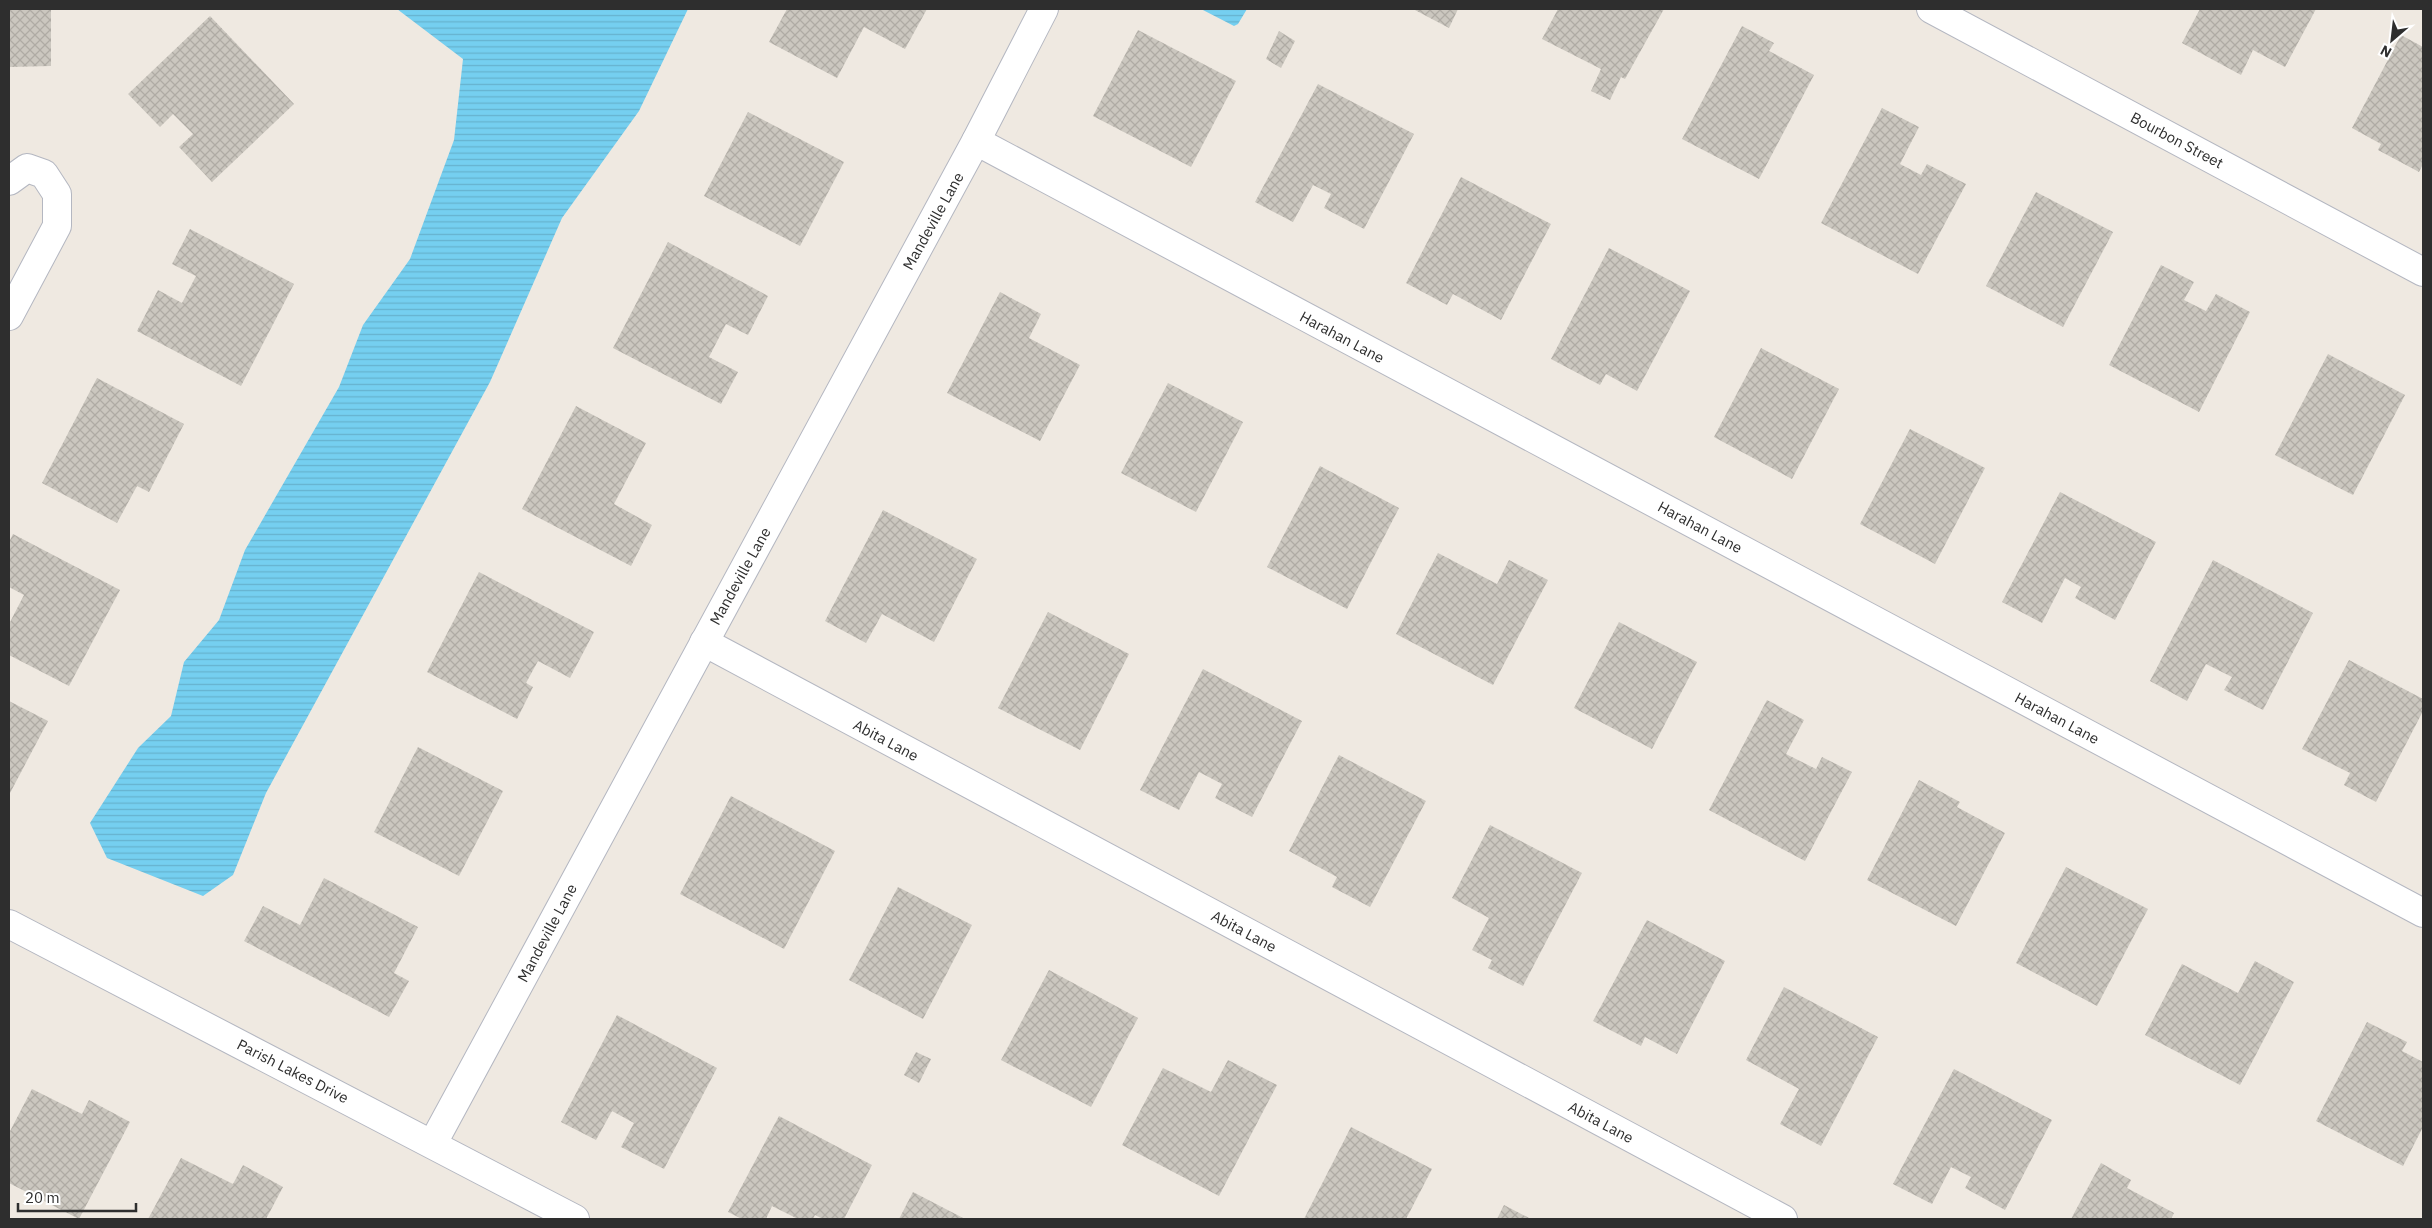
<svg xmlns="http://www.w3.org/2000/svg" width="2432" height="1228" font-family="'IBM Plex Sans',sans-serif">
<defs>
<pattern id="water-rules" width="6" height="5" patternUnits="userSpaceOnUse" patternTransform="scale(1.25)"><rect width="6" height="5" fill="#75cff0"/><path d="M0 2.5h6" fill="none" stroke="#66b2ce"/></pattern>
<pattern id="building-cross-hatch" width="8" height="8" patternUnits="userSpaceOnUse" patternTransform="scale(1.25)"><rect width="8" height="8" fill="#cbc7bf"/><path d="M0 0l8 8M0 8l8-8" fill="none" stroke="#afaba4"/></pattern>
</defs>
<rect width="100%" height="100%" fill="#efe9e1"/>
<g fill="url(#water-rules)">
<path d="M 397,9 L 688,9 L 639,111 L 562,218 L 490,382 L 266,793 L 233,875 L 203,896 L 107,858 L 90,823 L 138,748 L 171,716 L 184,662 L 219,620 L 245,550 L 339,387 L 363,325 L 410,259 L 454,140 L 463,59 Z"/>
<path d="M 1201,9 L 1200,9 L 1247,9 L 1238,24 L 1234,26 Z"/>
</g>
<g fill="url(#building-cross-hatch)">
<path d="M 9,9 L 51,9 L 51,66 L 9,67 Z"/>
<path d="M 787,9 L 927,9 L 905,49 L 864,27 L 837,78 L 769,42 Z"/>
<path d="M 1413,9 L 1458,9 L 1449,28 Z"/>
<path d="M 1558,9 L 1664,9 L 1625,79 L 1621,77 L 1610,100 L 1591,91 L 1601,69 L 1542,39 Z"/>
<path d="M 2200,9 L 2316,9 L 2285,67 L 2253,50 L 2241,75 L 2182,43 Z"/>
<path d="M 210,16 L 294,104 L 212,182 L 179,147 L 193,134 L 173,114 L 160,127 L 128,94 Z"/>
<path d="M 1742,26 L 1774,43 L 1769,51 L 1814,75 L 1759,179 L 1682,139 Z"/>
<path d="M 1138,30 L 1236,81 L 1191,167 L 1093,116 Z"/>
<path d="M 1279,31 L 1295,41 L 1281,68 L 1266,59 Z"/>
<path d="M 2401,35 L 2423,47 L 2423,164 L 2419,172 L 2378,150 L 2381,144 L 2352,128 Z"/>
<path d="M 1318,84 L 1414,134 L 1364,229 L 1324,208 L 1331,194 L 1313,185 L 1293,222 L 1255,202 Z"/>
<path d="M 1882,108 L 1919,127 L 1900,164 L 1921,175 L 1927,164 L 1966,184 L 1918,274 L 1821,223 Z"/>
<path d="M 748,112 L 844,162 L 800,246 L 704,196 Z"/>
<path d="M 1461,177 L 1551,224 L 1501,320 L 1453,294 L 1447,305 L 1406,283 Z"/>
<path d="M 2036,192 L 2113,232 L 2063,327 L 1986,286 Z"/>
<path d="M 190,229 L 294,284 L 241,386 L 137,331 L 158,290 L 182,303 L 196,276 L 172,264 Z"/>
<path d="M 668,242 L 768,296 L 748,335 L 726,324 L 709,357 L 738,372 L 721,404 L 613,348 Z"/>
<path d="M 1609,248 L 1690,291 L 1637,391 L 1606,374 L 1600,385 L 1551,359 Z"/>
<path d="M 2161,265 L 2194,282 L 2184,300 L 2206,311 L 2216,294 L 2250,312 L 2199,412 L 2109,365 Z"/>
<path d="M 1000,292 L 1041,314 L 1029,338 L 1080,365 L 1040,441 L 947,393 Z"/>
<path d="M 1761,348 L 1839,389 L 1792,479 L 1714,437 Z"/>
<path d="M 2328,354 L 2405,395 L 2353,495 L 2275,455 Z"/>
<path d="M 97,378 L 184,424 L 149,492 L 137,486 L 117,523 L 42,483 Z"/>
<path d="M 1168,383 L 1243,422 L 1196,512 L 1121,473 Z"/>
<path d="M 576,406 L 646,443 L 614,504 L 652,525 L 631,566 L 522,509 Z"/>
<path d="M 1910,429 L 1985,468 L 1935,564 L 1860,524 Z"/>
<path d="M 1320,466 L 1399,508 L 1347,609 L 1267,567 Z"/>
<path d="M 2060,492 L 2156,542 L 2115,620 L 2075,598 L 2081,587 L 2065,578 L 2042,623 L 2002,602 Z"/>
<path d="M 883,510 L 977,559 L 934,642 L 882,614 L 866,643 L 825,621 Z"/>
<path d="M 13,534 L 120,590 L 69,686 L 9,655 L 9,624 L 24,595 L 9,587 L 9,542 Z"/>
<path d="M 1438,553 L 1497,584 L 1509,560 L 1548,580 L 1493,685 L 1396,634 Z"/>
<path d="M 2213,560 L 2313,613 L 2263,710 L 2224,690 L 2232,677 L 2206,664 L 2187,701 L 2150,681 Z"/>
<path d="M 479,572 L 594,632 L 570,678 L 538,661 L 526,683 L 533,687 L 517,719 L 427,672 Z"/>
<path d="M 1048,612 L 1129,654 L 1080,750 L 998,708 Z"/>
<path d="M 1619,622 L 1697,662 L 1652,749 L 1574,708 Z"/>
<path d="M 2349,660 L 2423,699 L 2423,711 L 2376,802 L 2344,785 L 2350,773 L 2302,749 Z"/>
<path d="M 1203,669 L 1302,721 L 1252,817 L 1215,798 L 1222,784 L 1199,772 L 1179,810 L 1140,790 Z"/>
<path d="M 1767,700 L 1804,720 L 1786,754 L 1816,769 L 1822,757 L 1852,772 L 1805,861 L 1709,810 Z"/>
<path d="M 9,701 L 48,721 L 9,795 Z"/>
<path d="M 418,747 L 503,791 L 459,876 L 374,832 Z"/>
<path d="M 1339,755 L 1426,801 L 1370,907 L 1332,887 L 1337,877 L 1289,851 Z"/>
<path d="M 1919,780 L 1960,802 L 1957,807 L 2005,833 L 1956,926 L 1867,880 Z"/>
<path d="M 731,796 L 835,851 L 784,949 L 680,894 Z"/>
<path d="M 1490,825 L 1582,873 L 1523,986 L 1488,968 L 1492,960 L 1472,950 L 1489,918 L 1452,898 Z"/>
<path d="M 2066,867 L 2148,909 L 2097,1006 L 2016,963 Z"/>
<path d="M 324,878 L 418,927 L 394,973 L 409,981 L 389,1017 L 244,941 L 263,906 L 300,925 Z"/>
<path d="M 898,887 L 972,925 L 923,1019 L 849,980 Z"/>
<path d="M 1647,920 L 1725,961 L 1677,1054 L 1645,1037 L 1641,1046 L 1593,1021 Z"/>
<path d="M 2255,961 L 2294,982 L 2240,1085 L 2145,1035 L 2182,964 L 2238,993 Z"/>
<path d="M 1049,970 L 1138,1018 L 1091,1107 L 1001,1060 Z"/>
<path d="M 1784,987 L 1878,1037 L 1821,1146 L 1780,1124 L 1799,1089 L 1746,1060 Z"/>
<path d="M 617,1015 L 717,1068 L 664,1169 L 621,1147 L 634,1123 L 612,1111 L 596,1140 L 561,1122 Z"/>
<path d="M 2367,1022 L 2407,1042 L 2402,1051 L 2423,1062 L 2423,1127 L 2403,1166 L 2316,1121 Z"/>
<path d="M 916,1052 L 931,1059 L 919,1083 L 904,1075 Z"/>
<path d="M 1228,1060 L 1277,1085 L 1219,1196 L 1122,1145 L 1163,1068 L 1211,1092 Z"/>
<path d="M 1954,1069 L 2052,1120 L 2005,1210 L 1965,1188 L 1971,1177 L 1951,1167 L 1932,1204 L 1893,1184 Z"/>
<path d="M 32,1089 L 82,1114 L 89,1100 L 130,1122 L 79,1219 L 9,1183 L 9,1133 Z"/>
<path d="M 779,1116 L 872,1165 L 844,1219 L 823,1219 L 815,1215 L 813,1219 L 798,1219 L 772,1206 L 766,1219 L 742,1219 L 728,1212 Z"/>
<path d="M 1351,1127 L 1432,1169 L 1406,1219 L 1304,1219 Z"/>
<path d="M 181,1158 L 233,1184 L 243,1165 L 283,1187 L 266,1219 L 148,1219 Z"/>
<path d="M 2101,1163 L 2131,1180 L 2127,1188 L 2174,1213 L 2171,1219 L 2071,1219 Z"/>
<path d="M 913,1192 L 965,1219 L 899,1219 Z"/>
<path d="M 1504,1205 L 1531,1219 L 1497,1219 Z"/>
</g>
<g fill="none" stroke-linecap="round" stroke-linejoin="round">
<defs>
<g id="minor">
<path d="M 1931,9 L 2423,272"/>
<path d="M 976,141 L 2423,913"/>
<path d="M 9,181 L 27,168 L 44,174 L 57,194 L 57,226 L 9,316"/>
<path d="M 704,642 L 1783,1219"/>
<path d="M 9,924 L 575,1219"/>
<path d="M 433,1143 L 976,141 L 1044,9"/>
</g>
</defs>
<use href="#minor" stroke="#b4b7c1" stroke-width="30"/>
<use href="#minor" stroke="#fff" stroke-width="28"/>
</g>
<g text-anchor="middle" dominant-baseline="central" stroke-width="4.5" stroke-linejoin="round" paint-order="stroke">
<g font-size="15" fill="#2e2e2e" stroke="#fff">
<text transform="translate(2177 140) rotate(28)">Bourbon Street</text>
<text transform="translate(933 221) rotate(-61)">Mandeville Lane</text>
<text transform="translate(1342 337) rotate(28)">Harahan Lane</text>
<text transform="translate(1700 527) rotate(28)">Harahan Lane</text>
<text transform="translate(740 576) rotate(-61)">Mandeville Lane</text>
<text transform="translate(2057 718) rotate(28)">Harahan Lane</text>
<text transform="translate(886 740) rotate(28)">Abita Lane</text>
<text transform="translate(1244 931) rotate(28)">Abita Lane</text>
<text transform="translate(547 933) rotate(-62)">Mandeville Lane</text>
<text transform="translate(293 1071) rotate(27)">Parish Lakes Drive</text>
<text transform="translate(1601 1122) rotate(28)">Abita Lane</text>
</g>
</g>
<rect width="2432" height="1228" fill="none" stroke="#2e2e2e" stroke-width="20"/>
<g transform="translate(2392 40) rotate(208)" stroke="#ffffff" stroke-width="4" paint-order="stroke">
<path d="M0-4L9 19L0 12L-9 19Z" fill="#2e2e2e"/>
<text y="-8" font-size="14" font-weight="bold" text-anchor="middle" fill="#2e2e2e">N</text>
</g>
<path d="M18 1203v8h118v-8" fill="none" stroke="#2e2e2e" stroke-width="2.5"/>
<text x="25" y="1203" font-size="15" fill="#2e2e2e" stroke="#ffffff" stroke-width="4" paint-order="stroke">20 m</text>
</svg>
